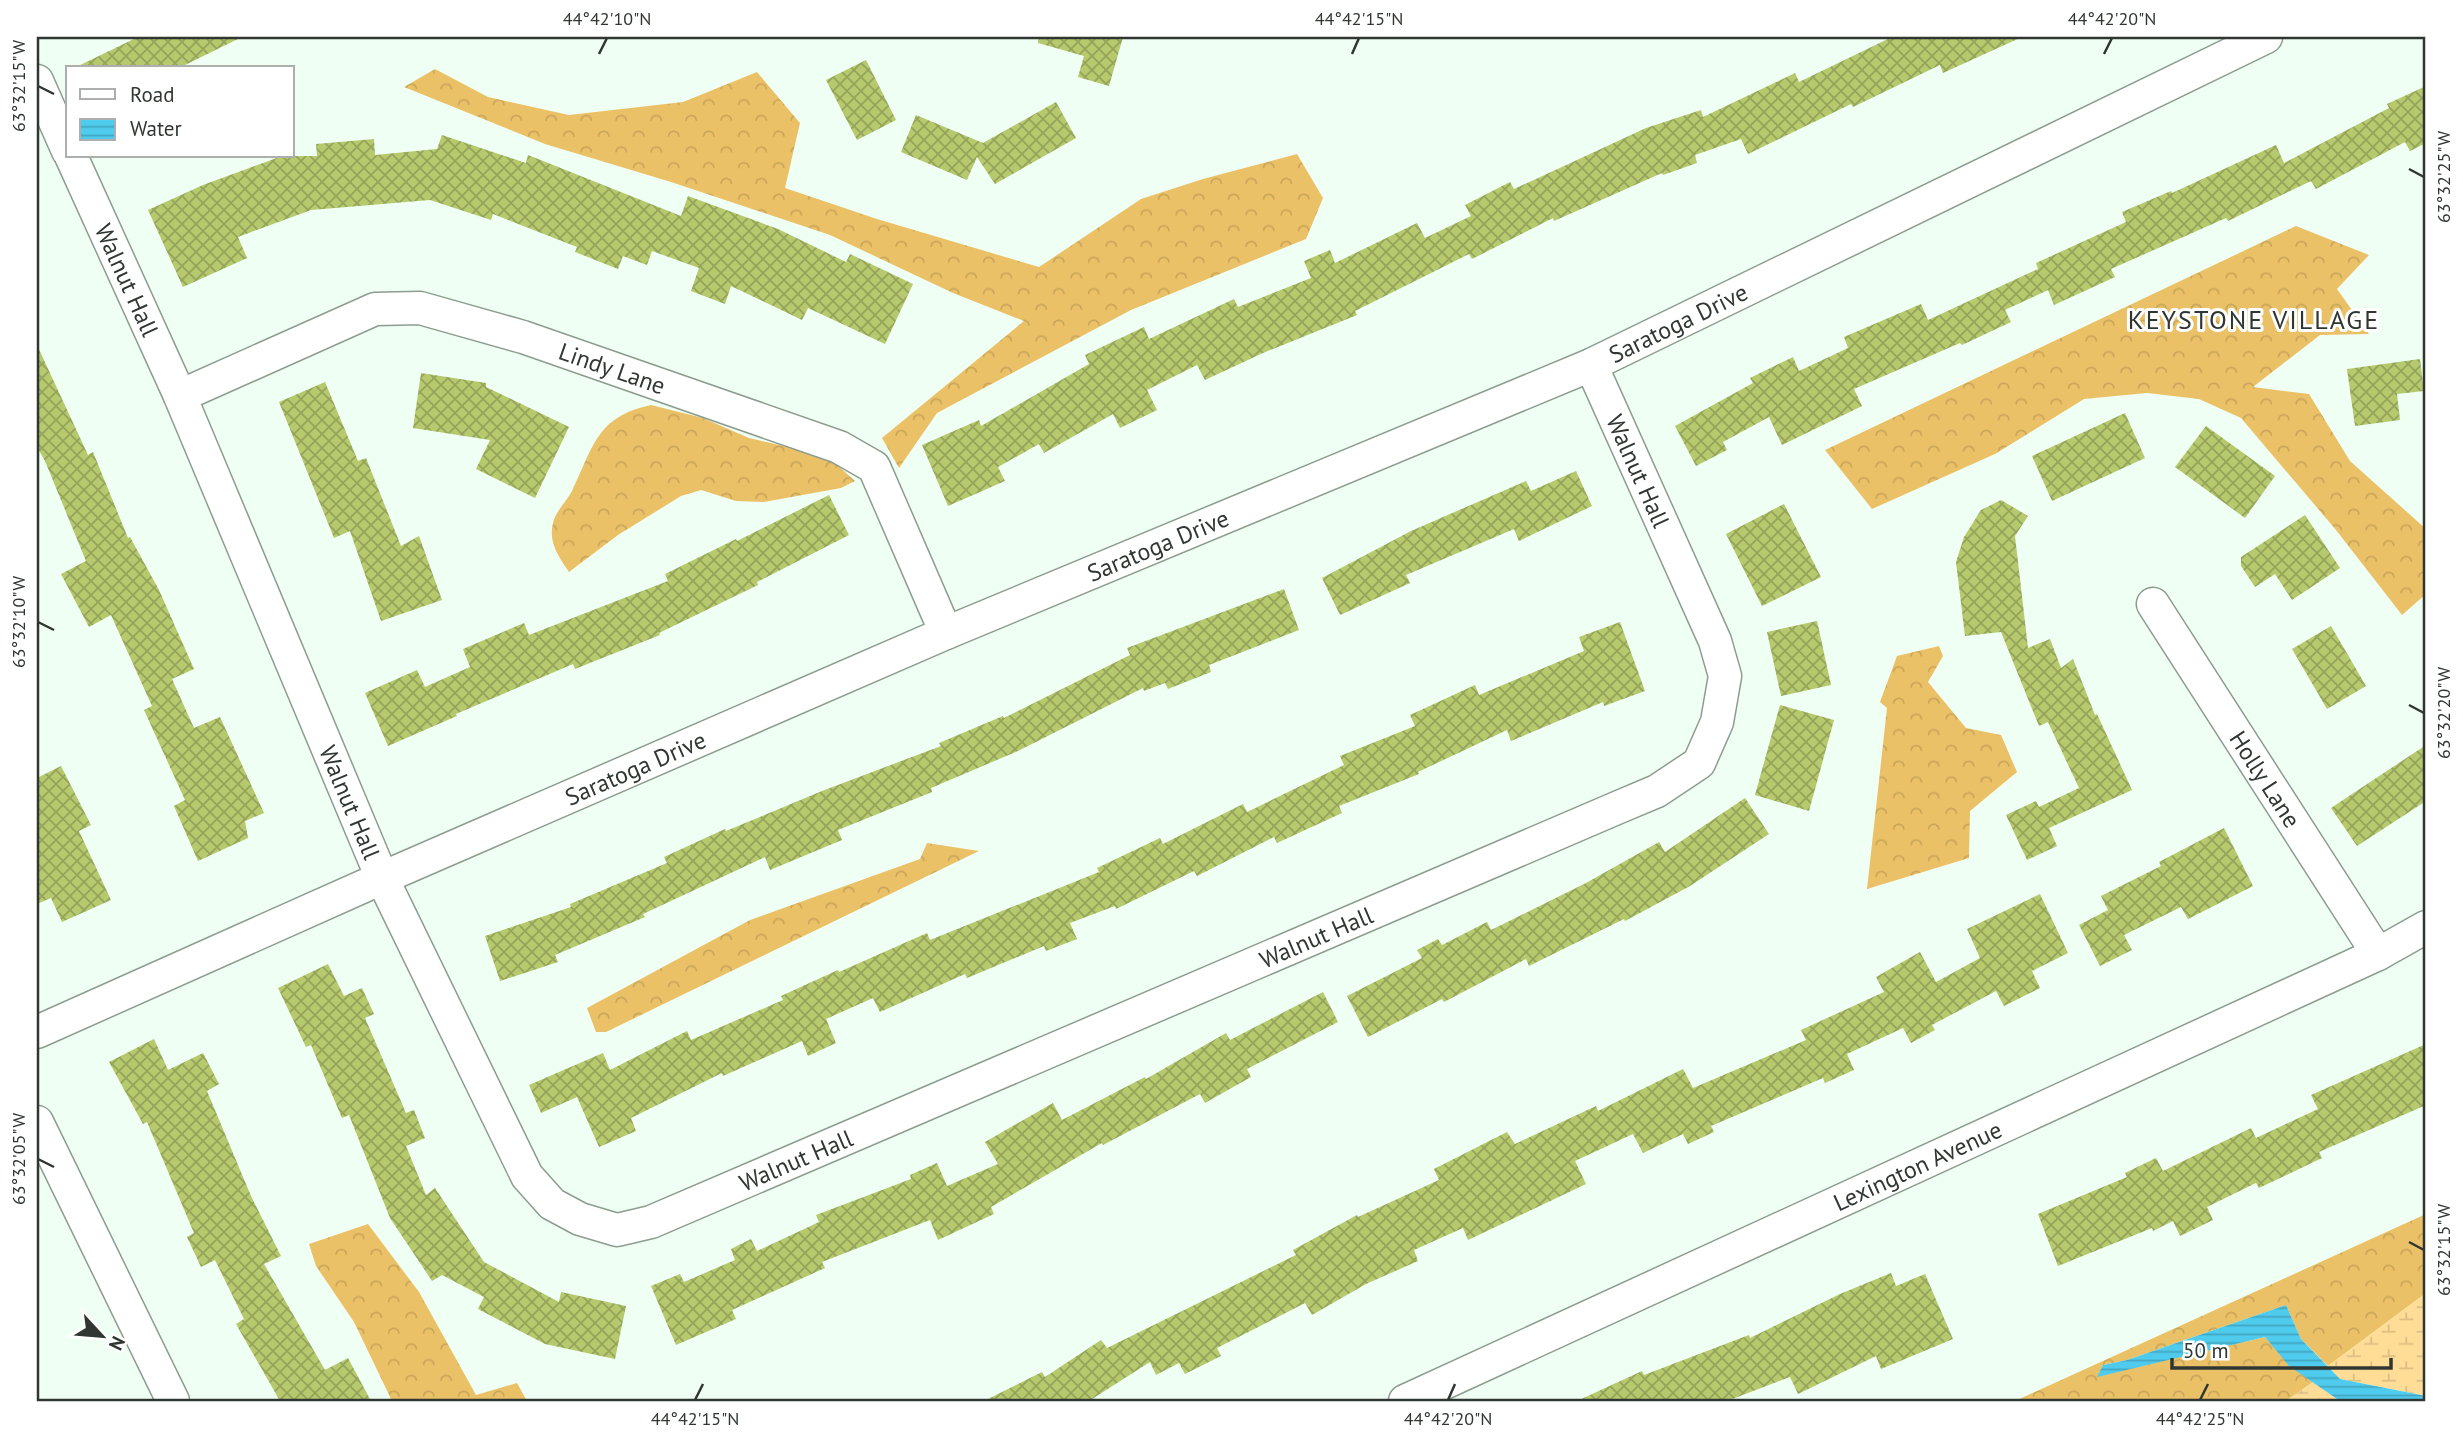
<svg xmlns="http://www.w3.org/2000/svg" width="2463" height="1438" font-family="'PT Sans',sans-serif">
<defs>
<pattern id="forest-crowns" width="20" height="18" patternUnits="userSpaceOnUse" patternTransform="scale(1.75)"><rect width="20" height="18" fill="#ebc167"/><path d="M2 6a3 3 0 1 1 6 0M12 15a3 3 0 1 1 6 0" fill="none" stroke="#caa65a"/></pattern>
<pattern id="wetland-marsh" width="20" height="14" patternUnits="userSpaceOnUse" patternTransform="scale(1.75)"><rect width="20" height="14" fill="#ffdd97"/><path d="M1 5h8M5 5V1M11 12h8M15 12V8" fill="none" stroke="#dbbe83"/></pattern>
<pattern id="water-rules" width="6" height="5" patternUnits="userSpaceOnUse" patternTransform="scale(1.75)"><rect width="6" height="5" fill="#4fcbee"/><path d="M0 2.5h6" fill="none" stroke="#42a6c1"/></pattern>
<pattern id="building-cross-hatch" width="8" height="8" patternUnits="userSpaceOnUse" patternTransform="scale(1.75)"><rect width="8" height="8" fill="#b7c96d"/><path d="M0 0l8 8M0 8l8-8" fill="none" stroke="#95a45a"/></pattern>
</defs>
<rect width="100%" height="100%" fill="#f0fff3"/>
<g fill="url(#forest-crowns)">
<path d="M 435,69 L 488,97 L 569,115 L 683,102 L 757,72 L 800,123 L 785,188 L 877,219 L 1039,267 L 1141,199 L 1203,179 L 1297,154 L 1323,198 L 1306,239 L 1131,310 L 937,413 L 899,468 L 882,438 L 1024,321 L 953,293 L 830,235 L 671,182 L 545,144 L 404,87 Z"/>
<path d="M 2296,226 L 2369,255 L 2337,289 L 2369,334 L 2320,335 L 2253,387 L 2309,394 L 2350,461 L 2426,529 L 2426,594 L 2402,615 L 2336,530 L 2241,418 L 2199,399 L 2147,393 L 2084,399 L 1995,454 L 1872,509 L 1825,450 Z"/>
<path d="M 651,405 L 703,418 L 749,438 L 818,454 L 834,462 L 855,481 L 841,488 L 764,502 L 736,501 L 701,490 L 681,496 L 618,535 L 569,572 C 559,557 548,543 553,523 C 555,512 567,501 572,491 C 594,446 596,417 651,405 Z"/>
<path d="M 1939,646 L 1943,656 L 1928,682 L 1966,728 L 2001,735 L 2017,772 L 1970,811 L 1969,858 L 1867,889 L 1887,708 L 1880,702 L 1897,656 Z"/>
<path d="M 927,843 L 979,851 L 606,1032 L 596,1032 L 587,1008 L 750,920 L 920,859 Z"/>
<path d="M 2426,1214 L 2426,1293 L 2328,1366 L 2301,1339 L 2286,1305 L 2127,1360 L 2103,1365 L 2098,1376 L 2265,1337 L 2289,1365 L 2313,1382 L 2286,1401 L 2015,1401 Z"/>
<path d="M 368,1224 L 419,1292 L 476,1395 L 517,1383 L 527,1401 L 392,1401 L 354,1322 L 316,1266 L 309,1244 Z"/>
</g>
<g fill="url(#wetland-marsh)">
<path d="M 2426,1293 L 2426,1396 L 2340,1379 L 2328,1366 Z"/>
<path d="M 2313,1382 L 2340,1401 L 2286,1401 Z"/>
</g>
<path fill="url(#water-rules)" d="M 2286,1305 L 2301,1339 L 2340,1379 L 2426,1396 L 2426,1401 L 2340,1401 L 2289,1366 L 2265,1337 L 2097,1377 L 2103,1365 L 2127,1360 Z"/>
<g fill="url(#building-cross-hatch)">
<path d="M 138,37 L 242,37 L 179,68 L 74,68 Z"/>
<path d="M 1039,37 L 1123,37 L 1109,86 L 1078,77 L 1084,56 L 1038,43 Z"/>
<path d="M 1892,37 L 2022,37 L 1943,73 L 1940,65 L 1853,107 L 1851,104 L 1748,154 L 1741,139 L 1695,155 L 1697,163 L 1663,175 L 1662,173 L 1554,221 L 1553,218 L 1472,259 L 1469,254 L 1355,311 L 1357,315 L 1263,353 L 1205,380 L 1197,365 L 1147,390 L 1157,410 L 1120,428 L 1113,414 L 1044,453 L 1039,444 L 998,467 L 1005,481 L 948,506 L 922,445 L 979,420 L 981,426 L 1089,364 L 1085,355 L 1144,327 L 1149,339 L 1234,299 L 1238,307 L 1311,278 L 1304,261 L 1330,250 L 1335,263 L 1417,223 L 1425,238 L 1471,216 L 1465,205 L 1510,182 L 1514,189 L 1646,128 L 1701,110 L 1703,117 L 1795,73 L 1799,82 Z"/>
<path d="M 866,60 L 896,120 L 857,140 L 826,80 Z"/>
<path d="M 2426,86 L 2426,143 L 2410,151 L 2405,142 L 2316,189 L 2311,181 L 2228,221 L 2226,218 L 2111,269 L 2115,277 L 2054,305 L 2048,290 L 2005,310 L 2011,322 L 1962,345 L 1960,343 L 1854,389 L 1862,406 L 1782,445 L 1769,417 L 1723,442 L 1727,450 L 1696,466 L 1675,426 L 1753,383 L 1750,378 L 1793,357 L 1799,371 L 1848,348 L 1844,337 L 1921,304 L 1928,320 L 2038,269 L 2036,263 L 2126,222 L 2122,212 L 2171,191 L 2172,193 L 2276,145 L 2284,163 L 2389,108 L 2387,104 Z"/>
<path d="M 1056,102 L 1076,138 L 995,184 L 977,157 L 967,180 L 901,152 L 916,115 L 983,143 Z"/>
<path d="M 442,135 L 526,163 L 528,155 L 681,216 L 688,196 L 778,229 L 846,262 L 850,254 L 913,284 L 885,344 L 808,308 L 802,320 L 731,286 L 725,304 L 691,291 L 699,268 L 652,251 L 647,265 L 623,256 L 618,269 L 575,252 L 577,247 L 493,214 L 491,220 L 430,200 L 311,210 L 238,237 L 247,258 L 183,287 L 148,210 L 203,185 L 282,156 L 317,156 L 316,144 L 374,139 L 375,155 L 437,149 Z"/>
<path d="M 37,345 L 88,455 L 93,452 L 128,538 L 130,537 L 159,590 L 194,669 L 172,679 L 194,728 L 220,717 L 264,813 L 245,821 L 248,838 L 198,861 L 174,806 L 185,800 L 144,710 L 152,706 L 111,615 L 89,627 L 61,574 L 86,561 L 45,461 L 37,447 Z"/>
<path d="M 2420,359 L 2424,391 L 2397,394 L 2400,420 L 2355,426 L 2347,369 Z"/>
<path d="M 421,373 L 486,383 L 486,387 L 569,427 L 535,498 L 476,469 L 490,440 L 413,428 Z"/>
<path d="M 325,382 L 358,461 L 366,458 L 401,546 L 419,536 L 442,600 L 381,621 L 350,531 L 334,538 L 279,402 Z"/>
<path d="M 2125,413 L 2145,458 L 2052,501 L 2032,456 Z"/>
<path d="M 2206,426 L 2275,476 L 2245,518 L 2175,467 Z"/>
<path d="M 1576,471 L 1592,506 L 1519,541 L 1514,529 L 1406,575 L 1410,583 L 1340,615 L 1322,578 L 1411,531 L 1526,481 L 1531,491 Z"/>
<path d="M 829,495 L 849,535 L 757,582 L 758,585 L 659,633 L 660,635 L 575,669 L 573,664 L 456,714 L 457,716 L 388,746 L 365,693 L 417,670 L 425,687 L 470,667 L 463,649 L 524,623 L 529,635 L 668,581 L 665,574 L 736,539 L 737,541 Z"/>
<path d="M 2001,500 L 2028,516 L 2015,536 L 2028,648 L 2050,639 L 2061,668 L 2073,659 L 2095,715 L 2097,714 L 2132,790 L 2049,828 L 2057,846 L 2027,860 L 2006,815 L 2036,801 L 2039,807 L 2079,788 L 2048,722 L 2039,726 L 2001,632 L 1965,636 L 1956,562 L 1964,537 L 1981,510 Z"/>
<path d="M 1784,504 L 1821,577 L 1762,606 L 1726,534 Z"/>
<path d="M 2305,515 L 2340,568 L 2292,600 L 2275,574 L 2255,587 L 2241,566 L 2241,557 Z"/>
<path d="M 1284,589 L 1299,630 L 1209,665 L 1211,672 L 1168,689 L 1165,683 L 1144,691 L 1143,688 L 1018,751 L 931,788 L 932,792 L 838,830 L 842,840 L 770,870 L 765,857 L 643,914 L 645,917 L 555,955 L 558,962 L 500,981 L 485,936 L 571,907 L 570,904 L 667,863 L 664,857 L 725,829 L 726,831 L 822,791 L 941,746 L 939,743 L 1003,716 L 1004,718 L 1130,655 L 1127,648 Z"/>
<path d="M 1817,621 L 1831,685 L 1781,696 L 1767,632 Z"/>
<path d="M 1620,622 L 1645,691 L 1604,706 L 1603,702 L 1511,741 L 1507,730 L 1418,772 L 1419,774 L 1339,806 L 1342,813 L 1277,843 L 1274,837 L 1197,876 L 1194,871 L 1116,909 L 1115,906 L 1070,923 L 1077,939 L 1046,951 L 1044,946 L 967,978 L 965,974 L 880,1012 L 873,998 L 826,1019 L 836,1043 L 808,1056 L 802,1041 L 723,1076 L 722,1073 L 631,1118 L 636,1131 L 599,1147 L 577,1097 L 541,1113 L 529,1085 L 603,1053 L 610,1070 L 687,1031 L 691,1040 L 783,1000 L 781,996 L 838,970 L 839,972 L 927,933 L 930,940 L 1099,872 L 1097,868 L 1160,838 L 1163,844 L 1243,804 L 1247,812 L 1344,765 L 1340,756 L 1415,726 L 1410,715 L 1475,685 L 1479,695 L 1584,651 L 1579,637 Z"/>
<path d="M 2331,626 L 2366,686 L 2327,709 L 2292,649 Z"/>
<path d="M 1780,705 L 1834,720 L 1809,811 L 1755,795 Z"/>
<path d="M 2426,745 L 2426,801 L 2357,846 L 2331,808 Z"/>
<path d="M 61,766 L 91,825 L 79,831 L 111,900 L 62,922 L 51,898 L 37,904 L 37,778 Z"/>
<path d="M 1745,798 L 1769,834 L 1690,886 L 1625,921 L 1624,919 L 1529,966 L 1526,959 L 1444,1002 L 1442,999 L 1368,1037 L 1347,996 L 1422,958 L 1417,950 L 1438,939 L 1442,945 L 1487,922 L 1491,930 L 1586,883 L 1659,842 L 1665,852 Z"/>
<path d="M 2224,828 L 2253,886 L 2188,919 L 2181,907 L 2124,935 L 2132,950 L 2100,966 L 2079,925 L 2108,910 L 2101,896 L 2161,866 L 2159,862 Z"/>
<path d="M 2040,894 L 2068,953 L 2032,971 L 2040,988 L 2004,1006 L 1996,991 L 1932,1025 L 1935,1030 L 1911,1043 L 1903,1028 L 1847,1054 L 1854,1070 L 1825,1083 L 1823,1078 L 1711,1126 L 1714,1132 L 1688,1144 L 1683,1134 L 1643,1153 L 1633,1134 L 1575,1161 L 1586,1184 L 1468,1240 L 1463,1228 L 1414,1250 L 1418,1261 L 1366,1284 L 1312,1315 L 1305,1303 L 1217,1348 L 1221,1356 L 1185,1374 L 1179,1363 L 1156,1375 L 1150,1362 L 1089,1401 L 984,1401 L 1042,1372 L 1045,1377 L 1101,1340 L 1107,1348 L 1296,1255 L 1293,1250 L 1357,1215 L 1358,1217 L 1439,1180 L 1434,1169 L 1507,1132 L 1515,1144 L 1596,1106 L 1598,1111 L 1683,1069 L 1693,1088 L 1806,1040 L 1801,1030 L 1884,992 L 1876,977 L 1920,952 L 1936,982 L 1980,958 L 1967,929 Z"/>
<path d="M 328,964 L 344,996 L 362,988 L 374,1014 L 365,1018 L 406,1113 L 414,1110 L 425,1138 L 406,1146 L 426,1195 L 435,1188 L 484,1262 L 559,1302 L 561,1292 L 626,1306 L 615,1359 L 545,1344 L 478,1309 L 484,1297 L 442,1275 L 432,1281 L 390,1218 L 349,1115 L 342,1118 L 311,1045 L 306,1047 L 278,988 Z"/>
<path d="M 1323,992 L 1338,1022 L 1247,1069 L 1251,1077 L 1205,1103 L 1200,1094 L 1103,1145 L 1102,1143 L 991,1207 L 994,1214 L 938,1240 L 930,1220 L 822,1262 L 825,1268 L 732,1310 L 736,1319 L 676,1345 L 651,1286 L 680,1274 L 684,1282 L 735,1260 L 731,1249 L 751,1239 L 757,1251 L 819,1222 L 816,1215 L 911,1179 L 910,1175 L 937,1163 L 947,1186 L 998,1164 L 985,1142 L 1053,1103 L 1062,1120 L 1145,1077 L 1146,1079 L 1226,1033 L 1230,1040 Z"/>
<path d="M 154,1039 L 168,1070 L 203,1053 L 219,1084 L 207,1091 L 251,1196 L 281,1256 L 264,1264 L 325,1370 L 348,1358 L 371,1401 L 280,1401 L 236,1324 L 244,1319 L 215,1260 L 201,1267 L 187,1237 L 194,1233 L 147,1122 L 143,1124 L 109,1062 Z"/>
<path d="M 2426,1044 L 2426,1105 L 2319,1152 L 2322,1158 L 2259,1188 L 2256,1183 L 2207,1207 L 2213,1220 L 2180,1236 L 2173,1221 L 2153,1231 L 2152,1228 L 2058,1266 L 2038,1214 L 2127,1177 L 2125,1173 L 2156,1158 L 2163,1171 L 2251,1128 L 2256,1138 L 2318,1109 L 2311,1095 Z"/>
<path d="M 1891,1273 L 1896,1286 L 1925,1274 L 1953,1339 L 1881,1369 L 1876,1356 L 1798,1394 L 1790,1377 L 1727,1401 L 1577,1401 L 1642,1371 L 1644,1375 L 1749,1335 L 1750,1338 L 1840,1294 Z"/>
</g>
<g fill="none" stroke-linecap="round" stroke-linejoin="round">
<defs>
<g id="street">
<path d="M 37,81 L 68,151"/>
<path id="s1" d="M 71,156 L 180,396 L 382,878 L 527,1176 L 552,1204 L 580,1219 L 617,1230 L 651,1222 L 1619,807 L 1657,791 L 1699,763 L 1717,722 L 1725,676 L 1715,641 L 1591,365"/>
<path id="s2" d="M 180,396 L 375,309 L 420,308 L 523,337 L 839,447 L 874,467 L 946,633"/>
<path id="s3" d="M 2153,604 L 2378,954"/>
<path id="s4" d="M 37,1032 L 382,878 L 946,633 L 1591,365 L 2266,37"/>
<path d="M 37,1122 L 173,1401"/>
<path id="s5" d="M 1405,1401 L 2378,954 L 2426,927"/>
</g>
</defs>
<use href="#street" stroke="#8c9d90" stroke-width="35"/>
<use href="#street" stroke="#fff" stroke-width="32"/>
</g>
<path fill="none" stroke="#303732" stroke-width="2.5" d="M 599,54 L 607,38M 1352,54 L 1359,38M 2104,54 L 2112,38M 38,86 L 54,94M 2409,169 L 2424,177M 38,622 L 54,630M 2409,705 L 2424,713M 38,1159 L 54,1167M 2409,1242 L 2424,1250M 695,1400 L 703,1384M 1448,1400 L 1455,1384M 2200,1400 L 2208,1384"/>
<g text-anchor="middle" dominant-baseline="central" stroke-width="6" stroke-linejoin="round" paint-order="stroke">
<g font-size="24" fill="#303732" stroke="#fff">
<text stroke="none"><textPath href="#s1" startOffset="136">Walnut Hall</textPath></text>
<text stroke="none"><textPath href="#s4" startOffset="1788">Saratoga Drive</textPath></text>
<text stroke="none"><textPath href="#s2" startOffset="460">Lindy Lane</textPath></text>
<text transform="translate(1638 471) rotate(66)">Walnut Hall</text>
<text stroke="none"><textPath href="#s4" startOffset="1222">Saratoga Drive</textPath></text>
<text stroke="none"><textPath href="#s4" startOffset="654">Saratoga Drive</textPath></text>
<text stroke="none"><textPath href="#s3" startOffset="208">Holly Lane</textPath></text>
<text stroke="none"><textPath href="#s1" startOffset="704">Walnut Hall</textPath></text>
<text stroke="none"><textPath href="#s1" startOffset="1984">Walnut Hall</textPath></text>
<text stroke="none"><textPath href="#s1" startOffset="1418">Walnut Hall</textPath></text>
<text stroke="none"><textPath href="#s5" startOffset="564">Lexington Avenue</textPath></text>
</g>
<g font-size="26" letter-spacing="2" fill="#303732" stroke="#fff">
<text x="2254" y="319">KEYSTONE VILLAGE</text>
</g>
</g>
<rect width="2463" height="1438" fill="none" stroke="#ffffff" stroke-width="77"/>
<rect x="66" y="66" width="228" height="91" fill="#ffffff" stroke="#acafad" stroke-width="2"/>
<rect x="80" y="89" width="35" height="10" fill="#ffffff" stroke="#acafad" stroke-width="2"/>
<text x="130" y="102" font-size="21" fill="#303732">Road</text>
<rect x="80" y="119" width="35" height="21" fill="url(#water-rules)" stroke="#acafad" stroke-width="2"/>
<text x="130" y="136" font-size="21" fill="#303732">Water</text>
<g transform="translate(102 1336) rotate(116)" stroke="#ffffff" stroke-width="5" paint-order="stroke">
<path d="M0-5L12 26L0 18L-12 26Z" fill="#303732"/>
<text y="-10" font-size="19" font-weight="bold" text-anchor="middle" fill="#303732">N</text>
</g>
<path d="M2172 1358v10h219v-10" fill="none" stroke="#303732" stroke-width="3.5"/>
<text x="2183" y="1358" font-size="21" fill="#303732" stroke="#ffffff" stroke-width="5" paint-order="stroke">50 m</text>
<rect x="38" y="38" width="2386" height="1362" fill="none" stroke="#303732" stroke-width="2.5"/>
<g font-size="18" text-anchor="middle" fill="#303732">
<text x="607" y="25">44°42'10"N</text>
<text x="1359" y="25">44°42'15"N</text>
<text x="2112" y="25">44°42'20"N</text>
<text transform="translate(19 86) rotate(-90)" y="6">63°32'15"W</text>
<text transform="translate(2444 177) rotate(-90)" y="6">63°32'25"W</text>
<text transform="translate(19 622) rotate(-90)" y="6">63°32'10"W</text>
<text transform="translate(2444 713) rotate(-90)" y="6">63°32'20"W</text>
<text transform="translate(19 1159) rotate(-90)" y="6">63°32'05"W</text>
<text transform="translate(2444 1250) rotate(-90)" y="6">63°32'15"W</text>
<text x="695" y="1425">44°42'15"N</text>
<text x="1448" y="1425">44°42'20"N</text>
<text x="2200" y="1425">44°42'25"N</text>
</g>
</svg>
